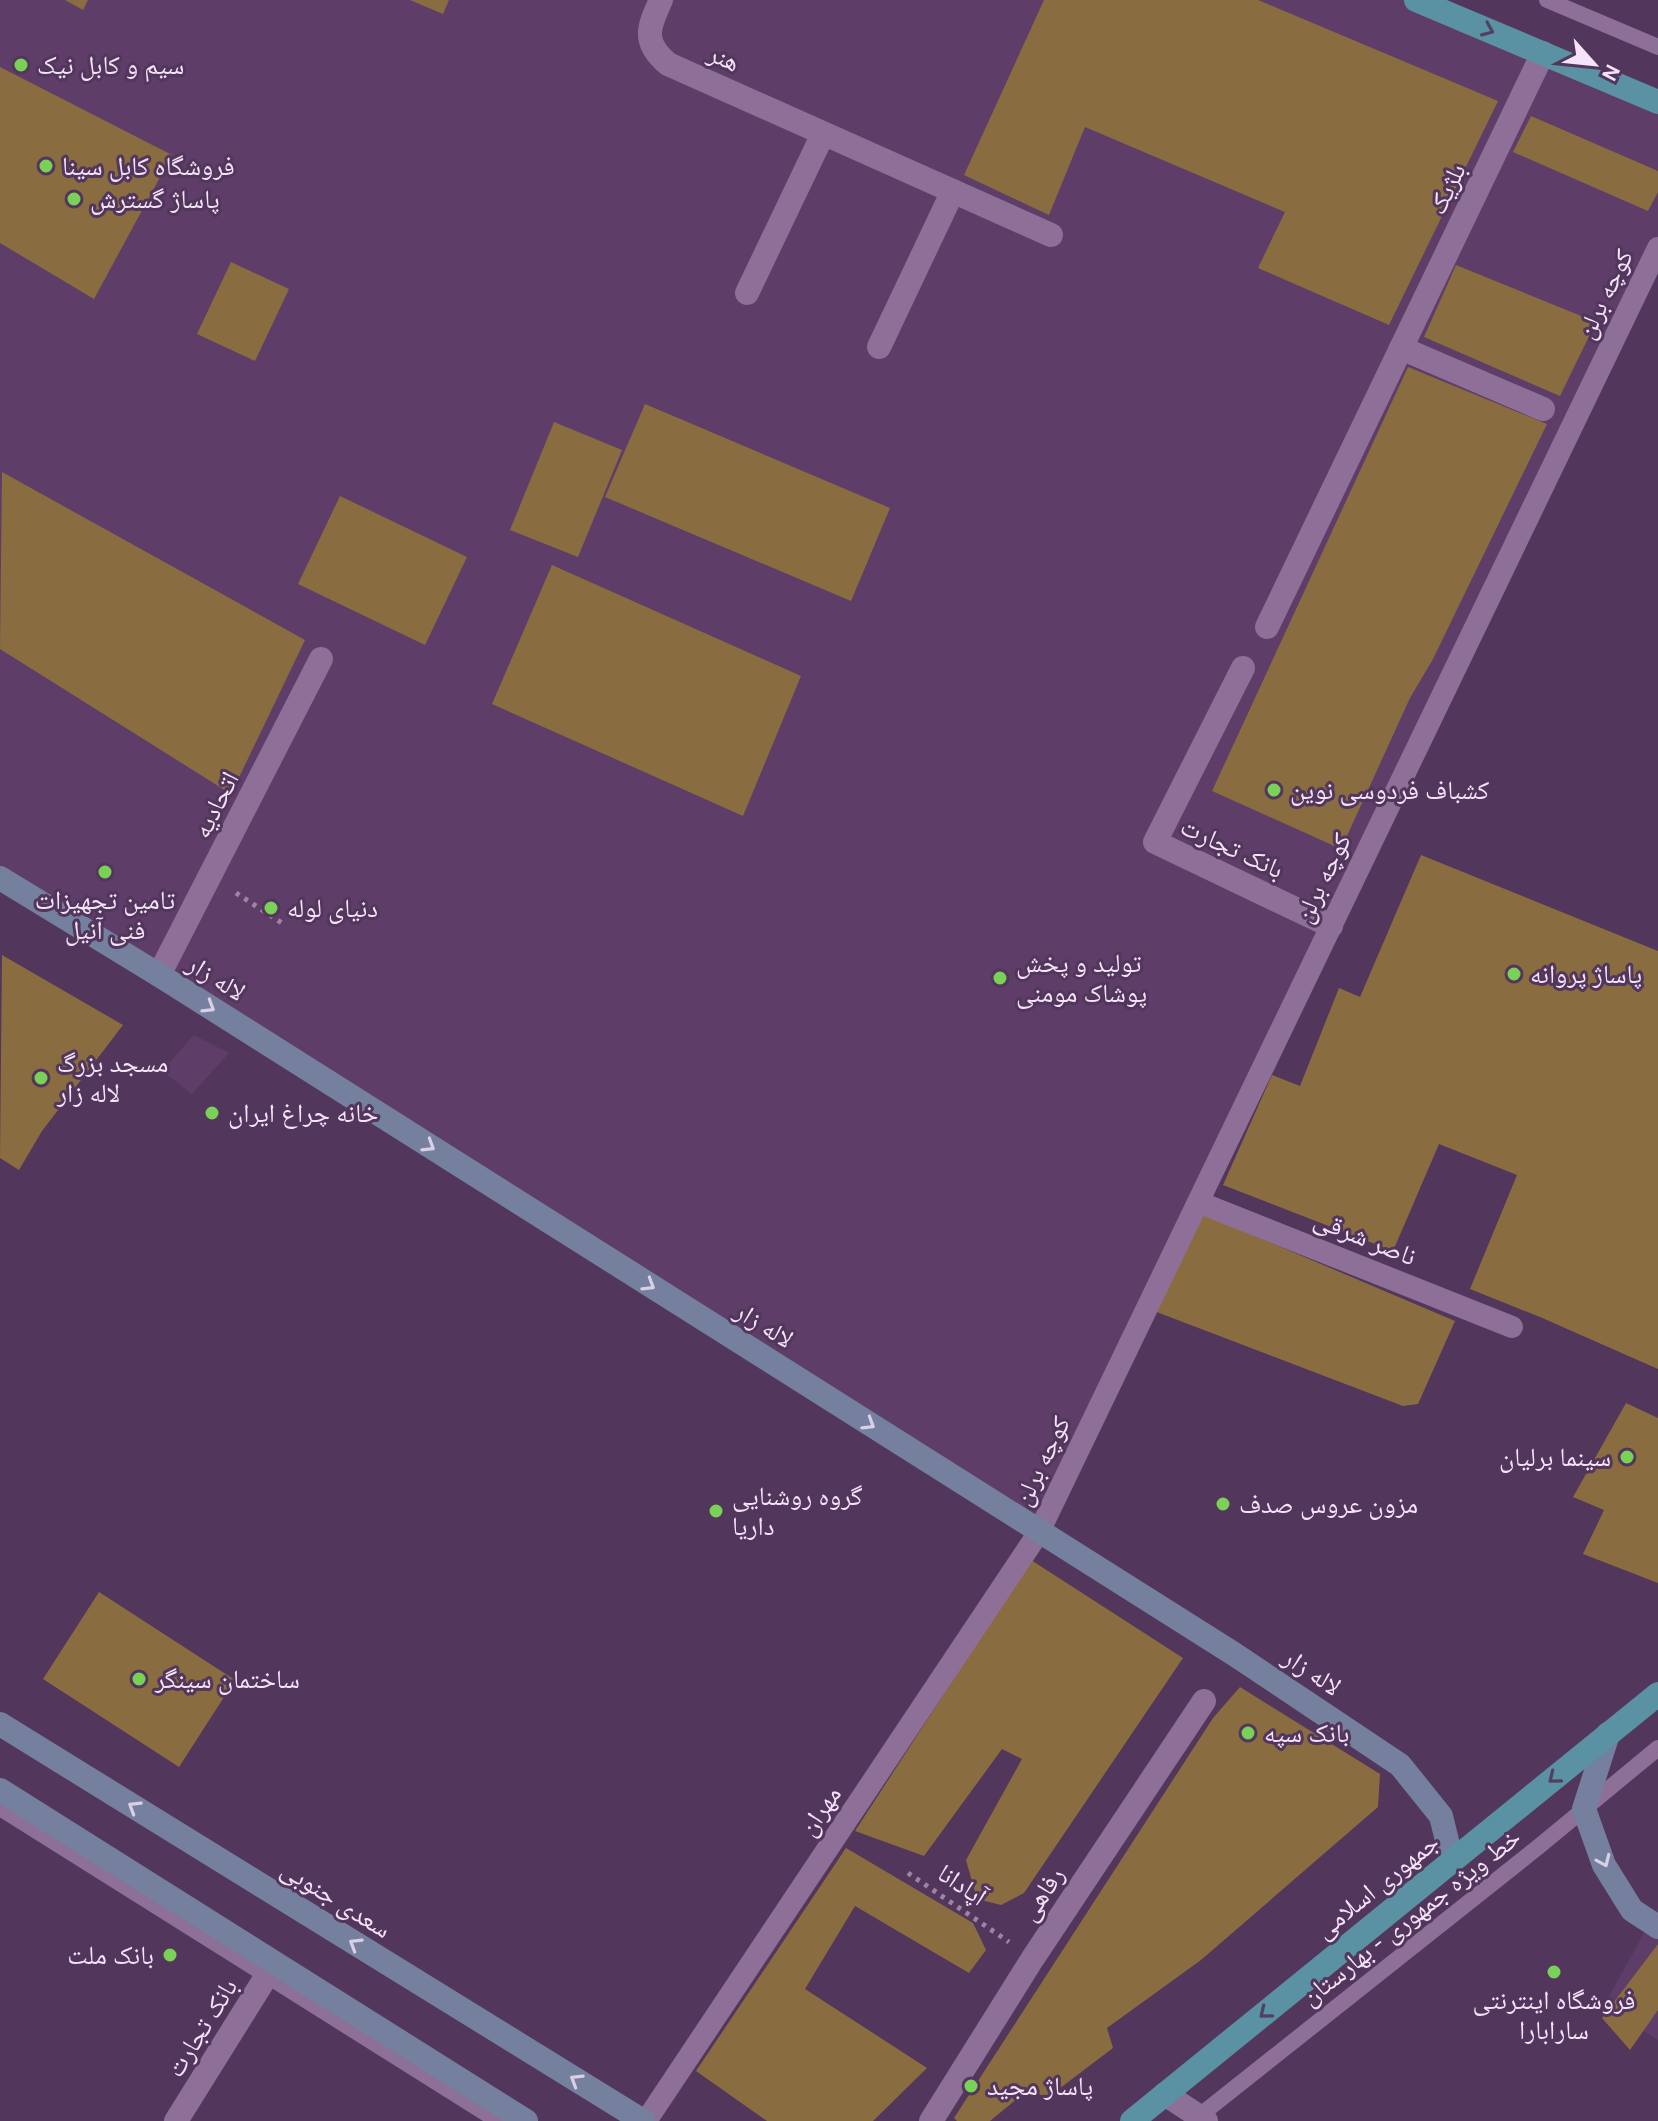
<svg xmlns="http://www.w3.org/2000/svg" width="1658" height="2121" font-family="Karla,'Noto Naskh Arabic',sans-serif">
<rect width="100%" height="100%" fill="#52365b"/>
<g fill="#5e3d68">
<path d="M 0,0 L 1416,0 L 1658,102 L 1658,249 L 1039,1532 L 0,874 Z"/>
<path d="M 194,1035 L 229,1053 L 192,1094 L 162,1071 Z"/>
<path d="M 1658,1908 L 1658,2040 L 1604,2005 Z"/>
</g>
<g fill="#896d41">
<path d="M 65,0 L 88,0 L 83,10 Z"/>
<path d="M 410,0 L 449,0 L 443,14 Z"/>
<path d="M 1044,0 L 1258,0 L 1498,101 L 1389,325 L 1258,268 L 1285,212 L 1085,127 L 1049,215 L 964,175 Z"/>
<path d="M 0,67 L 172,155 L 94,299 L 0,243 Z"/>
<path d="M 1531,116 L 1658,171 L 1658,192 L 1648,211 L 1513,152 Z"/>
<path d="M 231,262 L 289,289 L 255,361 L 197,334 Z"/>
<path d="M 1456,265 L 1596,322 L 1560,396 L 1424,337 Z"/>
<path d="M 1408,367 L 1547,424 L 1433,659 L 1410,698 L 1341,849 L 1212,791 Z"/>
<path d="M 645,404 L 890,508 L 851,601 L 605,497 Z"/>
<path d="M 554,422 L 622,450 L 578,557 L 510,530 Z"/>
<path d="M 2,472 L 305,640 L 231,794 L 0,649 Z"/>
<path d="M 340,496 L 467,557 L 425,645 L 298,584 Z"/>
<path d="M 552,565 L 801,676 L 743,816 L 492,704 Z"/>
<path d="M 1421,855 L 1658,951 L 1658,1369 L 1540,1317 L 1470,1289 L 1517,1175 L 1439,1144 L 1393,1251 L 1223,1185 L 1272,1075 L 1300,1086 L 1339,988 L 1360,997 Z"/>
<path d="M 2,955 L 123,1025 L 42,1131 L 19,1170 L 0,1158 Z"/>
<path d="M 1201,1213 L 1455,1321 L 1418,1404 L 1403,1406 L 1154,1311 Z"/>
<path d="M 1626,1403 L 1658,1418 L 1658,1583 L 1583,1554 L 1604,1510 L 1573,1497 Z"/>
<path d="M 1031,1560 L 1183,1658 L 1024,1893 L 1001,1905 L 977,1899 L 966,1860 L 1022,1759 L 1002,1749 L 924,1856 L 855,1831 Z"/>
<path d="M 99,1592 L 235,1680 L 179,1767 L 43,1679 Z"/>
<path d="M 1240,1687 L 1380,1774 L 1378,1807 L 1201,1960 L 1107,2028 L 1113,2048 L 1047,2098 L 1029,2089 L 990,2121 L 957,2121 L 954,2118 L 1213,1718 Z"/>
<path d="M 846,1848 L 973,1923 L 986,1950 L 969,1973 L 855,1906 L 805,1989 L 927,2068 L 873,2121 L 767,2121 L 696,2071 Z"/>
<path d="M 1658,1944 L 1658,2010 L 1630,2050 L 1602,2018 Z"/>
</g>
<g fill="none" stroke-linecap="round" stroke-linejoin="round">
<g stroke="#9c85a3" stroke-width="5" stroke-dasharray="4 6" stroke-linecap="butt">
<path d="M 236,893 L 282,923"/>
<path d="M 908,1873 L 1009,1942"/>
</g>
<g stroke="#8e6f97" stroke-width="16">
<path d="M 1547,0 L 1658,47"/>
<path d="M 0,1808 L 498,2121"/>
<path d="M 1193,2121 L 1537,1848 L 1658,1748"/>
</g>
<g stroke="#8e6f97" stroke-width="22">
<path d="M 1198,1202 L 1512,1327"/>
<path d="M 646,2121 L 1039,1532 L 1658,248"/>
</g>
<g stroke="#8e6f97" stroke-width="24">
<path d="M 661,0 C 648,28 642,42 668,64 L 1051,235"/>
<path d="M 747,293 L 823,134"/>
<path d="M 879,347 L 953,191"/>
<path d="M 1401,348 L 1543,409"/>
<path d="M 1267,627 L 1543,53"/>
<path d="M 1243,668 L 1155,842 L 1331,926"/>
<path d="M 159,975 L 321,659"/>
<path d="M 1165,2094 L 1206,2121"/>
<path d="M 176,2121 L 274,1964"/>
<path d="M 931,2121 L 1033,1958 L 1204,1701"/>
</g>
<g stroke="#74809d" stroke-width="24">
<path d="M 0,878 L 159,975 L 1234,1654 L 1400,1765 L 1441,1816 L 1452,1861"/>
<path d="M 0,1724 L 643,2121"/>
<path d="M 1608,1734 L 1584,1809 L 1604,1865 L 1632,1910 L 1658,1927"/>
<path d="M 0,1790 L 526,2121"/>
</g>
<g stroke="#5a91a3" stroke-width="24">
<path d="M 1416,0 L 1658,102"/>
<path d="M 1132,2121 L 1658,1694"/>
</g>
</g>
<defs><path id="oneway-chevron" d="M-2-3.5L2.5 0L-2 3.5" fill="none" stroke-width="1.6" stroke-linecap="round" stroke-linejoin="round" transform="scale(2)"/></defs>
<g stroke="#533f62">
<use href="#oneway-chevron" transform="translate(1488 30) rotate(23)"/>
<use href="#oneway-chevron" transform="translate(1554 1778) rotate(141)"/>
<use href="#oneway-chevron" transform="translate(1265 2013) rotate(141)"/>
</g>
<g stroke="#dacfe7">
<use href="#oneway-chevron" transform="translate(209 1007) rotate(32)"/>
<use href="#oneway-chevron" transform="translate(429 1146) rotate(32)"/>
<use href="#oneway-chevron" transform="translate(649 1285) rotate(32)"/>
<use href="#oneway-chevron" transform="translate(869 1424) rotate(32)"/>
<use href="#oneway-chevron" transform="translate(134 1807) rotate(-148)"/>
<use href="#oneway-chevron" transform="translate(1604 1861) rotate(66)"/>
<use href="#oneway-chevron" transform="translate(355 1944) rotate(-148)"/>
<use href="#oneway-chevron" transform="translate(576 2080) rotate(-148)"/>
</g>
<g fill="#79d157" stroke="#52365b" stroke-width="3">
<circle cx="21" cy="65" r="8"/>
<circle cx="46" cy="166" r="8"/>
<circle cx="74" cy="199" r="8"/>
<circle cx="1274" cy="790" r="8"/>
<circle cx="105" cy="872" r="8"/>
<circle cx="271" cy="908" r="8"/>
<circle cx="1514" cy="974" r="8"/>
<circle cx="1000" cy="978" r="8"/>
<circle cx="41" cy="1078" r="8"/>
<circle cx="212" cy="1113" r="8"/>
<circle cx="1627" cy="1457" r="8"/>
<circle cx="1223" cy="1504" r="8"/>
<circle cx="716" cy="1511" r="8"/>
<circle cx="139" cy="1679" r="8"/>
<circle cx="1248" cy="1733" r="8"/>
<circle cx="170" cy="1955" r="8"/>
<circle cx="1554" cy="1972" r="8"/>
<circle cx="971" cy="2086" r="8"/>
</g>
<g text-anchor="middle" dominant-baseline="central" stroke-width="6" stroke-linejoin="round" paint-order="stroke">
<g font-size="26" fill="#f4e3fa" stroke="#52365b">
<text transform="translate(724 58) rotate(24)">هنر</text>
<text transform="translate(1447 189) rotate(-64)">بلژیک</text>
<text transform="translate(1605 294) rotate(-64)">کوچه برلن</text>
<text transform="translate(216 805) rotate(-63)">اتحادیه</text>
<text transform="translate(1232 848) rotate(25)">بانک تجارت</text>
<text transform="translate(1323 878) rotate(-64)">کوچه برلن</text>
<text transform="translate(216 978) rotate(32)">لاله زار</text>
<text transform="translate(1365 1238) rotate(22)">ناصر شرقی</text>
<text transform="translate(764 1325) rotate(32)">لاله زار</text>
<text transform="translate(1042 1461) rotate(-64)">کوچه برلن</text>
<text transform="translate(1312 1672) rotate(34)">لاله زار</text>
<text transform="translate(820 1811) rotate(-56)">مهران</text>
<text transform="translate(962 1885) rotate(34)">آپادانا</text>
<text transform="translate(1377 1886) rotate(-39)">جمهوری اسلامی</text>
<text transform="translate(1042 1894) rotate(-56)">رفاهی</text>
<text transform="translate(336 1899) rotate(32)">سعدی جنوبی</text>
<text transform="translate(1411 1917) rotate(-38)">خط ویژه جمهوری - بهارستان</text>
<text transform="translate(202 2028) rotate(-58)">بانک تجارت</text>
</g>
<g font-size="26" fill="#f4e3fa" stroke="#52365b" text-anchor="start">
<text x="37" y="65">سیم و کابل نیک</text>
<text x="62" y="166">فروشگاه کابل سینا</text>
<text x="90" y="199">پاساژ گسترش</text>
<text x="1290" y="790">کشباف فردوسی نوین</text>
<text x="105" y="900" text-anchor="middle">تامین تجهیزات<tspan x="105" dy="30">فنی آنیل</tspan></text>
<text x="287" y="908">دنیای لوله</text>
<text x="1016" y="963">تولید و پخش<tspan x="1016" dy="30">پوشاک مومنی</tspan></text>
<text x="1530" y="974">پاساژ پروانه</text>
<text x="57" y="1063">مسجد بزرگ<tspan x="57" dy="30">لاله زار</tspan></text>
<text x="228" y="1113">خانه چراغ ایران</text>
<text x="1611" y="1457" text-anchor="end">سینما برلیان</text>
<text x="732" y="1496">گروه روشنایی<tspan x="732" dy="30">داریا</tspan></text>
<text x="1239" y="1504">مزون عروس صدف</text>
<text x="155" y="1679">ساختمان سینگر</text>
<text x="1264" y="1733">بانک سپه</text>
<text x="154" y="1955" text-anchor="end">بانک ملت</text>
<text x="1554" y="2000" text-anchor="middle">فروشگاه اینترنتی<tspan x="1554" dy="30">سارابارا</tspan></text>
<text x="987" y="2086">پاساژ مجید</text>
</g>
</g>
<g transform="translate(1594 64) rotate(117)" stroke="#52365b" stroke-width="6" paint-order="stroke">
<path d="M0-6L14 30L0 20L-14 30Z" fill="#f4e3fa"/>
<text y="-12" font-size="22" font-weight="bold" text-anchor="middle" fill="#f4e3fa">N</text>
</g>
</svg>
